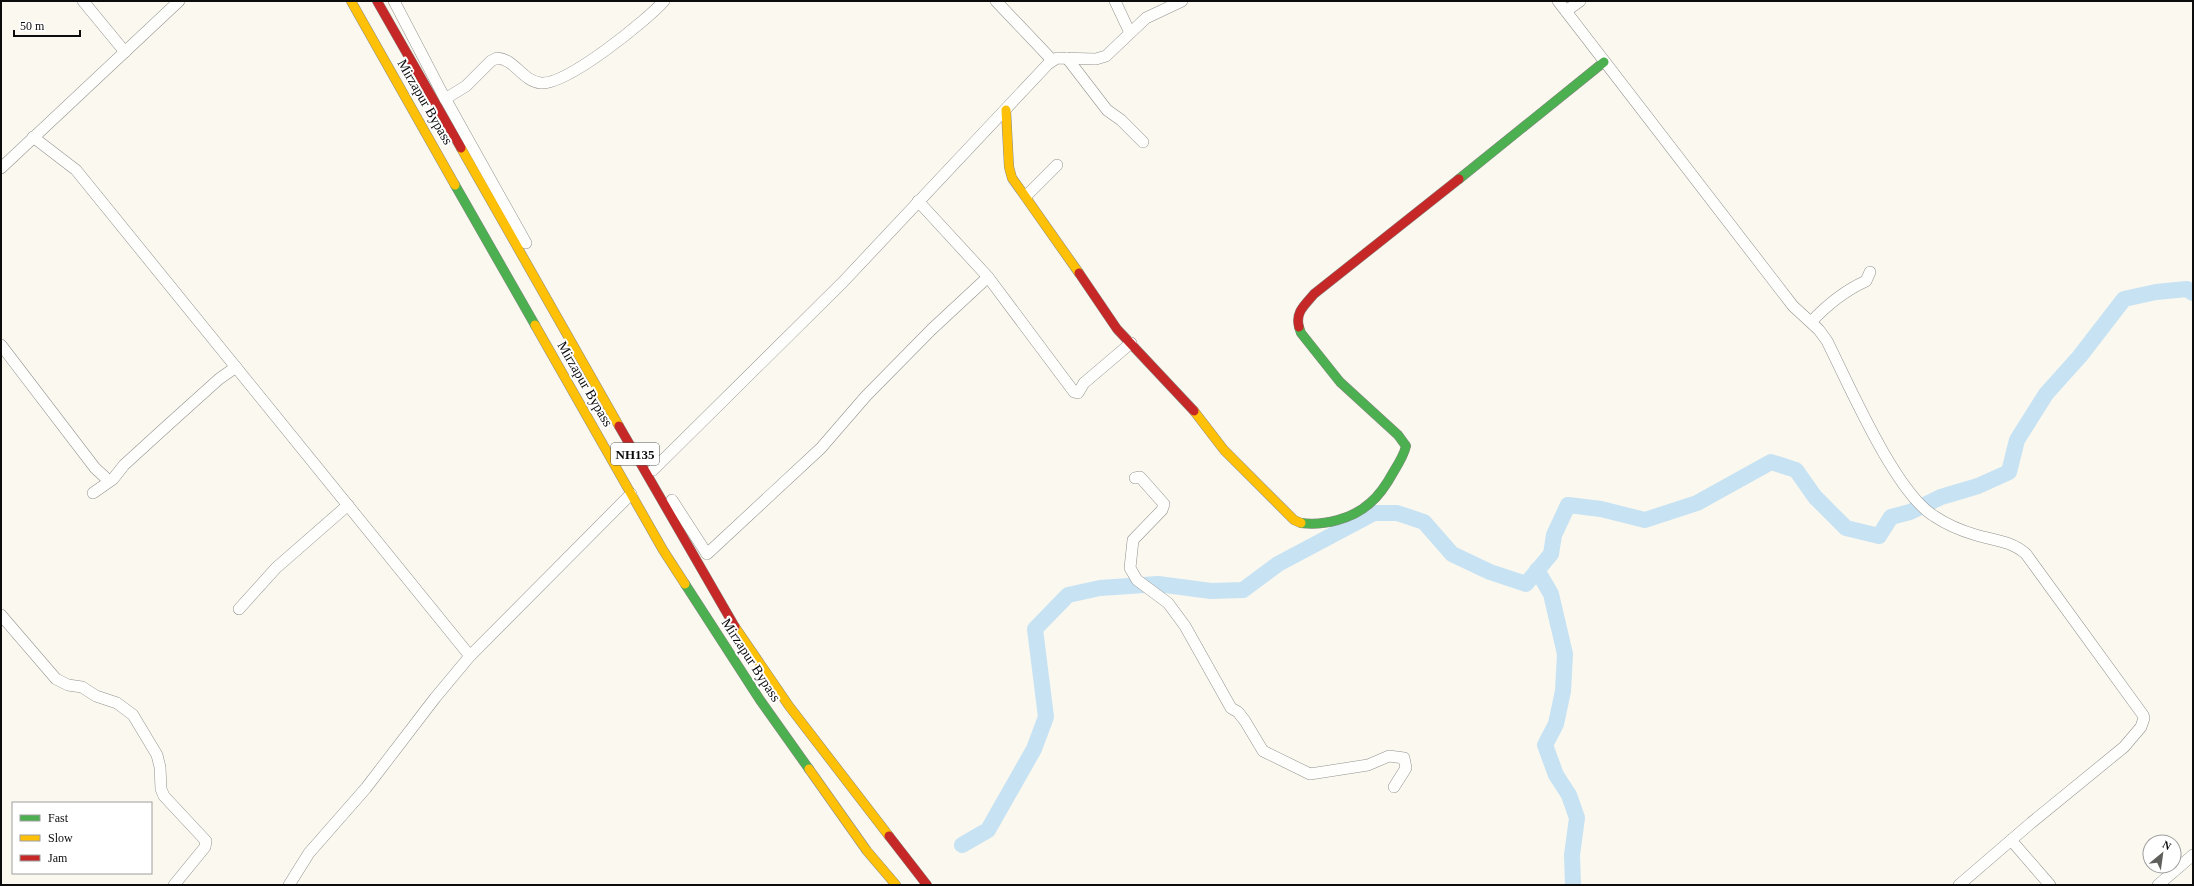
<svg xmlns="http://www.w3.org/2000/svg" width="2194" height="886" font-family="'Times New Roman',serif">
<rect width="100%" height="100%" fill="#faf8ef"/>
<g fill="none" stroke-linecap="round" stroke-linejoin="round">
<g stroke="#c6e2f3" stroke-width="16">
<path d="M 1537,570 L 1551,594 L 1565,654 L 1563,691 L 1556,724 L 1545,745 L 1556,775 L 1569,795 L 1577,818 L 1572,855 L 1573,885"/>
<path d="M 962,845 L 988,830 L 1034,749 L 1046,717 L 1035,629 L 1068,595 L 1100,588 L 1158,584 L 1211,591 L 1243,590 L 1278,564 L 1374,513 L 1397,513 L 1424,522 L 1452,554 L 1490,572 L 1526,584 L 1551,554 L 1554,535 L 1568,505 L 1601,509 L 1645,520 L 1697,503 L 1771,462 L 1796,470 L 1815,497 L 1846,528 L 1879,536 L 1891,517 L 1910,512 L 1941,497 L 1978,486 L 2009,472 L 2017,440 L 2046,394 L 2080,356 L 2124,299 L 2156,292 L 2187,289 L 2193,293"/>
</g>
<defs>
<g id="street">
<path d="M 83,1 L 125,52"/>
<path d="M 394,1 L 442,93 L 526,243"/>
<path d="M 996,1 L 1052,60"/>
<path d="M 1115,1 L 1130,33"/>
<path d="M 1558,1 L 1793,306 L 1819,330 L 1827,341 C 1849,385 1895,492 1934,516 C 1946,524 1962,531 1976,535 C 1993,540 2012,541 2026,554 L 2143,715 L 2144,718 L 2141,727 L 2124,747 L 2031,823 L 1959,885"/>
<path d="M 1566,11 L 1580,1"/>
<path d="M 1067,58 L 1107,110 L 1121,120 L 1143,142"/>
<path d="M 445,99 L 466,86 L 491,61 L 497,58 C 515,59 522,81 541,83 C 567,85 646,21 664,1"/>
<path d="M 33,137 L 76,170 L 470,656"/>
<path d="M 1,168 L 179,1"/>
<path d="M 1026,196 L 1057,165"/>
<path d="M 918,201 L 988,277 L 1074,392 L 1078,393 L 1084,383 L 1131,343"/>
<path d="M 1811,322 C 1826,306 1846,290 1866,281 L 1870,272"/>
<path d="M 1,345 L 95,468 L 109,481"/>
<path d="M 653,470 L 843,282 L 1048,64 L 1057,58 L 1096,59 L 1106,56 L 1146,18 L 1182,1"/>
<path d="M 1135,478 L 1140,477 L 1164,504 L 1162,510 L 1133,540 L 1130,568 L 1137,580 L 1168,603 L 1185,626 L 1231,708 L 1238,712 L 1245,721 L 1263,751 L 1310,774 L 1368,765 L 1389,756 L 1404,758 L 1406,768 L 1394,787"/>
<path d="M 93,493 L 113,479 L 124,465 L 169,424 L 219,379 L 236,367"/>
<path d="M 672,500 L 707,554 L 821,448 L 866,396 L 932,329 L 988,277"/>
<path d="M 239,609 L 276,568 L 348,505"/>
<path d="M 1,615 L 56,679 L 68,685 L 82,687 L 96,696 L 117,703 L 133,715 L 157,755 L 160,767 L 161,789 L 164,796 L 206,841 L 205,847 L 174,885"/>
<path d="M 2011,840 L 2050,885"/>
<path d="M 289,885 L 309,853 L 366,788 L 435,698 L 470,656 L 631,494"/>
<path d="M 2158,885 L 2193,855"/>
</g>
<g id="fast">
<path d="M 1459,179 L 1604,62"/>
<path d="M 455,185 L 535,325"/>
<path d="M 1299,327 L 1301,333 L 1340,382 L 1398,435 L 1406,446 C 1404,455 1399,463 1394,471 C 1388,482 1380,495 1370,503 C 1353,519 1323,526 1301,523"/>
<path d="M 685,584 L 760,700 L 809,769"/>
</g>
<g id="slow">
<path d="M 351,1 L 455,185"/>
<path d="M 1006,110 L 1009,167 L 1012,178 L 1079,273"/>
<path d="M 461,148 L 619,426"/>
<path d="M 535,325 L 663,550 L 685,584"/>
<path d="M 1194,411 L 1224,450 L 1294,520 L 1301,523"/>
<path d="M 735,627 L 789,706 L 889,836"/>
<path d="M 809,769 L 867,851 L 896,885"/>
</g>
<g id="jam">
<path d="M 377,1 L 461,148"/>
<path d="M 1079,273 L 1117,329 L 1194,411"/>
<path d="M 1299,327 C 1295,312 1305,305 1314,294 L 1459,179"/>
<path d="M 619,426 L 735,627"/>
<path d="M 889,836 L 927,885"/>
</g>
</defs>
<use href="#street" stroke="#93928e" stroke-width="12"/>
<use href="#fast" stroke="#8a8985" stroke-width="10"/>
<use href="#slow" stroke="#8a8985" stroke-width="10"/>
<use href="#jam" stroke="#8a8985" stroke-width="10"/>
<use href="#street" stroke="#fefefd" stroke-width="11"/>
<use href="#fast" stroke="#4caf50" stroke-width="9"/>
<use href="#slow" stroke="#ffc107" stroke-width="9"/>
<use href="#jam" stroke="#c62828" stroke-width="9"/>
</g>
<g text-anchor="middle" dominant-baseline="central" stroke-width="4" stroke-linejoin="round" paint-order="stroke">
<rect fill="#fff" stroke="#555" stroke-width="1" x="611" y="443" width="48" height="22" rx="3"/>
<g font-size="13" font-weight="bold" fill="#0c0c0c">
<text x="635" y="454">NH135</text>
</g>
<g font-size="14" fill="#0c0c0c" stroke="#fff">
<text transform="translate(425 102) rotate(60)">Mirzapur Bypass</text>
<text transform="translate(585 384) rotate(60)">Mirzapur Bypass</text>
<text transform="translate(751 660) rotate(57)">Mirzapur Bypass</text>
</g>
</g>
<rect width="2194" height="886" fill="none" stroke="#0c0c0c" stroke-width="4"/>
<rect x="12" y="802" width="140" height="72" fill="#ffffff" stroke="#9e9e9e"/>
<rect x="20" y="815" width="20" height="6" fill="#4caf50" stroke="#9e9e9e"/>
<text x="48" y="822" font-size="12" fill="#0c0c0c">Fast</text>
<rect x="20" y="835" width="20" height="6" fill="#ffc107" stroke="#9e9e9e"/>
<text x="48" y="842" font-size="12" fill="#0c0c0c">Slow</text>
<rect x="20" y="855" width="20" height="6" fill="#c62828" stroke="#9e9e9e"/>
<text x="48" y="862" font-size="12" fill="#0c0c0c">Jam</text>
<g transform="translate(2162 854) rotate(29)"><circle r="19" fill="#ffffff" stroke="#9e9e9e"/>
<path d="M0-3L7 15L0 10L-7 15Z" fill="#5f5f5b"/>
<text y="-6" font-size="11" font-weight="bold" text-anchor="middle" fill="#0c0c0c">N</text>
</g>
<path d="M14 30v6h66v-6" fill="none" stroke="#0c0c0c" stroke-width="2"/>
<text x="20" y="30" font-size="12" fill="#0c0c0c" stroke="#ffffff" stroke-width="3" paint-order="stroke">50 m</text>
</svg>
